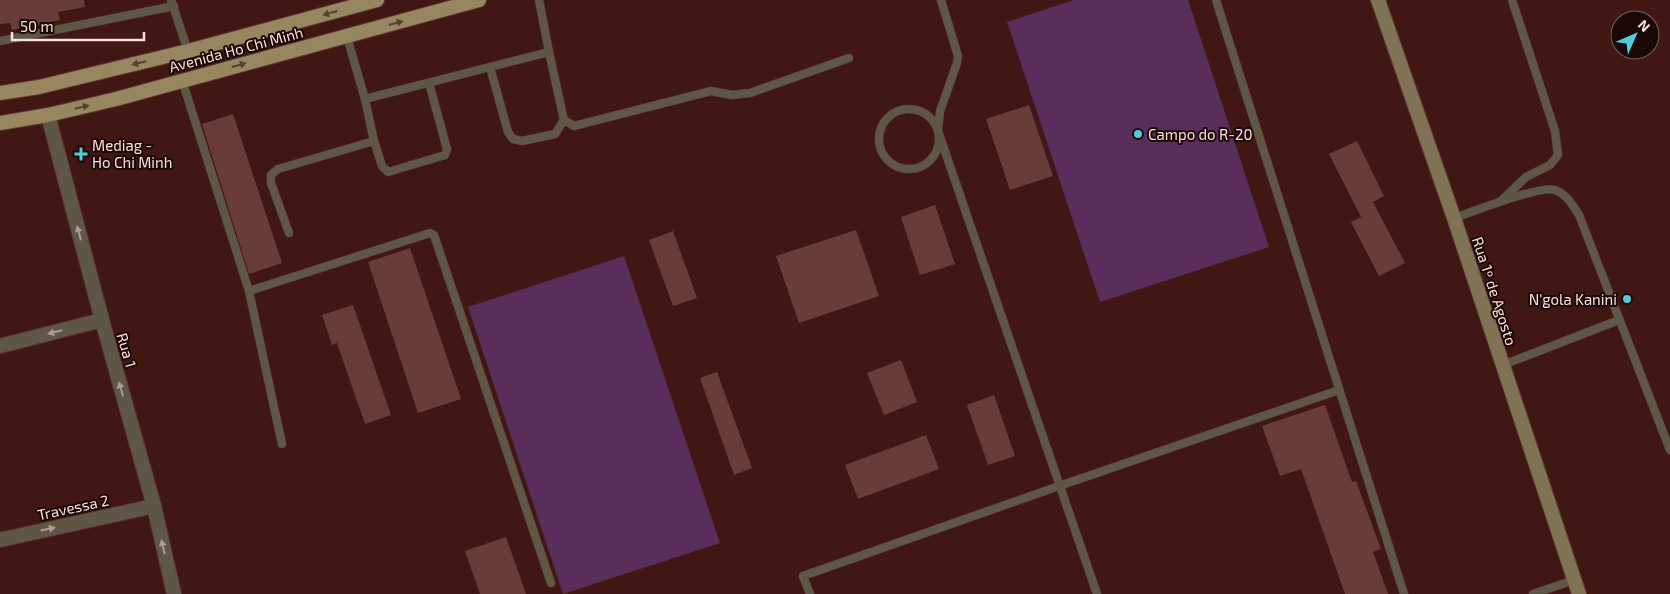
<svg xmlns="http://www.w3.org/2000/svg" width="1670" height="594" font-family="'Exo 2',sans-serif">
<rect width="100%" height="100%" fill="#411714"/>
<g fill="#5a2e5a">
<path d="M 1074,0 L 1188,0 L 1269,247 L 1100,302 L 1007,22 Z"/>
<path d="M 624,256 L 720,543 L 563,594 L 468,307 Z"/>
</g>
<g fill="#6a3c37">
<path d="M 0,0 L 84,0 L 85,7 L 58,12 L 60,20 L 12,30 L 10,23 L 0,24 Z"/>
<path d="M 1029,105 L 1053,176 L 1010,190 L 986,119 Z"/>
<path d="M 233,114 L 282,263 L 249,274 L 202,124 Z"/>
<path d="M 1357,141 L 1384,196 L 1373,202 L 1405,263 L 1379,276 L 1351,222 L 1361,217 L 1329,154 Z"/>
<path d="M 935,205 L 955,264 L 920,275 L 901,217 Z"/>
<path d="M 856,230 L 879,296 L 799,323 L 776,256 Z"/>
<path d="M 673,231 L 697,298 L 673,306 L 649,240 Z"/>
<path d="M 410,248 L 461,399 L 418,413 L 368,262 Z"/>
<path d="M 353,305 L 391,415 L 365,424 L 337,343 L 332,345 L 322,315 Z"/>
<path d="M 901,360 L 917,402 L 884,415 L 867,373 Z"/>
<path d="M 717,372 L 752,468 L 734,475 L 700,378 Z"/>
<path d="M 994,395 L 1015,456 L 988,465 L 967,405 Z"/>
<path d="M 1325,405 L 1352,482 L 1356,481 L 1381,549 L 1373,552 L 1388,594 L 1345,594 L 1301,469 L 1280,476 L 1262,426 Z"/>
<path d="M 926,435 L 939,469 L 858,499 L 845,465 Z"/>
<path d="M 506,537 L 526,594 L 480,594 L 465,551 Z"/>
</g>
<g fill="none" stroke-linecap="round" stroke-linejoin="round">
<defs>
<g id="service">
<path d="M 171,0 L 188,51"/>
<path d="M 539,0 L 549,52"/>
<path d="M 941,0 L 958,56 L 957,63 L 940,111 L 938,131 L 1097,594"/>
<path d="M 1216,0 L 1404,594"/>
<path d="M 347,37 L 365,99"/>
<path d="M 0,41 L 174,6"/>
<path d="M 490,67 L 508,132 L 513,139 L 522,141 L 555,134 L 564,120"/>
<path d="M 182,80 L 249,291 L 282,444"/>
<path d="M 429,83 L 447,149 L 445,155 L 388,172 L 382,166 L 374,141 L 365,99 L 549,52 L 564,120 L 574,126 L 711,91 L 732,95 L 750,93 L 849,58"/>
<circle cx="909" cy="139" r="30"/>
<path d="M 1501,201 L 1526,177 L 1550,165 L 1558,155 L 1555,131 L 1512,0"/>
<path d="M 1454,218 C 1472,212 1540,185 1555,190 C 1567,194 1573,206 1579,215 L 1670,450"/>
<path d="M 289,233 L 271,183 L 271,175 L 278,169 L 374,141"/>
<path d="M 249,291 L 430,233 L 434,235 L 551,583"/>
<path d="M 1503,365 L 1619,320"/>
<path d="M 810,594 L 803,576 L 1059,486 L 1339,390"/>
<path d="M 1533,594 L 1574,580"/>
</g>
<g id="minor">
<path d="M 48,115 L 102,320 L 154,506 L 174,594"/>
<path d="M 0,346 L 102,320"/>
<path d="M 0,540 L 154,506"/>
</g>
<path id="secondary" d="M 1378,0 L 1454,218 L 1579,594"/>
<g id="primary">
<path d="M 0,93 L 39,87 L 188,51 L 377,0"/>
<path d="M 0,123 L 48,115 L 116,99 L 479,0"/>
</g>
</defs>
<use href="#service" stroke="#5b3330" stroke-width="9"/>
<use href="#minor" stroke="#5b3330" stroke-width="16"/>
<use href="#secondary" stroke="#5b3330" stroke-width="16"/>
<use href="#primary" stroke="#5b3330" stroke-width="16"/>
<use href="#service" stroke="#5f5745" stroke-width="8"/>
<use href="#minor" stroke="#5f5745" stroke-width="14"/>
<use href="#secondary" stroke="#7f7255" stroke-width="14"/>
<use href="#primary" stroke="#978761" stroke-width="14"/>
</g>
<defs><path id="oneway-solid" d="M-6-.8H1V-3.2L6.5 0L1 3.2V.8H-6Z" transform="scale(1.25)"/></defs>
<g fill="#53422f">
<use href="#oneway-solid" transform="translate(330 13) rotate(164)"/>
<use href="#oneway-solid" transform="translate(396 23) rotate(-15)"/>
<use href="#oneway-solid" transform="translate(139 63) rotate(167)"/>
<use href="#oneway-solid" transform="translate(239 65) rotate(-15)"/>
<use href="#oneway-solid" transform="translate(82 107) rotate(-13)"/>
</g>
<g fill="#ae9a90">
<use href="#oneway-solid" transform="translate(79 233) rotate(-105)"/>
<use href="#oneway-solid" transform="translate(55 332) rotate(166)"/>
<use href="#oneway-solid" transform="translate(121 389) rotate(-106)"/>
<use href="#oneway-solid" transform="translate(48 529) rotate(-12)"/>
<use href="#oneway-solid" transform="translate(163 547) rotate(-103)"/>
</g>
<g fill="#53cbda" stroke="#1b0907" stroke-width="2">
<circle cx="1138" cy="134" r="5"/>
<path d="M78.5 146.5h5v5h5v5h-5v5h-5v-5h-5v-5h5z"/>
<circle cx="1627" cy="299" r="5"/>
</g>
<g text-anchor="middle" dominant-baseline="central" stroke-width="4" stroke-linejoin="round" paint-order="stroke">
<g font-size="15" fill="#fcdeda" stroke="#1b0907">
<text transform="translate(236 49) rotate(-15)">Avenida Ho Chi Minh</text>
<text transform="translate(1495 291) rotate(72)">Rua 1º de Agosto</text>
<text transform="translate(127 350) rotate(74)">Rua 1</text>
<text transform="translate(73 507) rotate(-12)">Travessa 2</text>
</g>
<g font-size="15" fill="#fcdeda" stroke="#1b0907" text-anchor="start">
<text x="1148" y="134">Campo do R-20</text>
<text x="92" y="145">Mediag -<tspan x="92" dy="17">Ho Chi Minh</tspan></text>
<text x="1617" y="299" text-anchor="end">N'gola Kanini</text>
</g>
</g>
<g transform="translate(1635 35) rotate(45)"><circle r="24" fill="#1b0907" stroke="#755e5b"/>
<path d="M0-4L9 19L0 12L-9 19Z" fill="#53cbda"/>
<text y="-8" font-size="14" font-weight="bold" text-anchor="middle" fill="#fcdeda">N</text>
</g>
<path d="M12 32v8h132v-8" fill="none" stroke="#fcdeda" stroke-width="2.5"/>
<text x="20" y="32" font-size="15" fill="#fcdeda" stroke="#1b0907" stroke-width="4" paint-order="stroke">50 m</text>
</svg>
